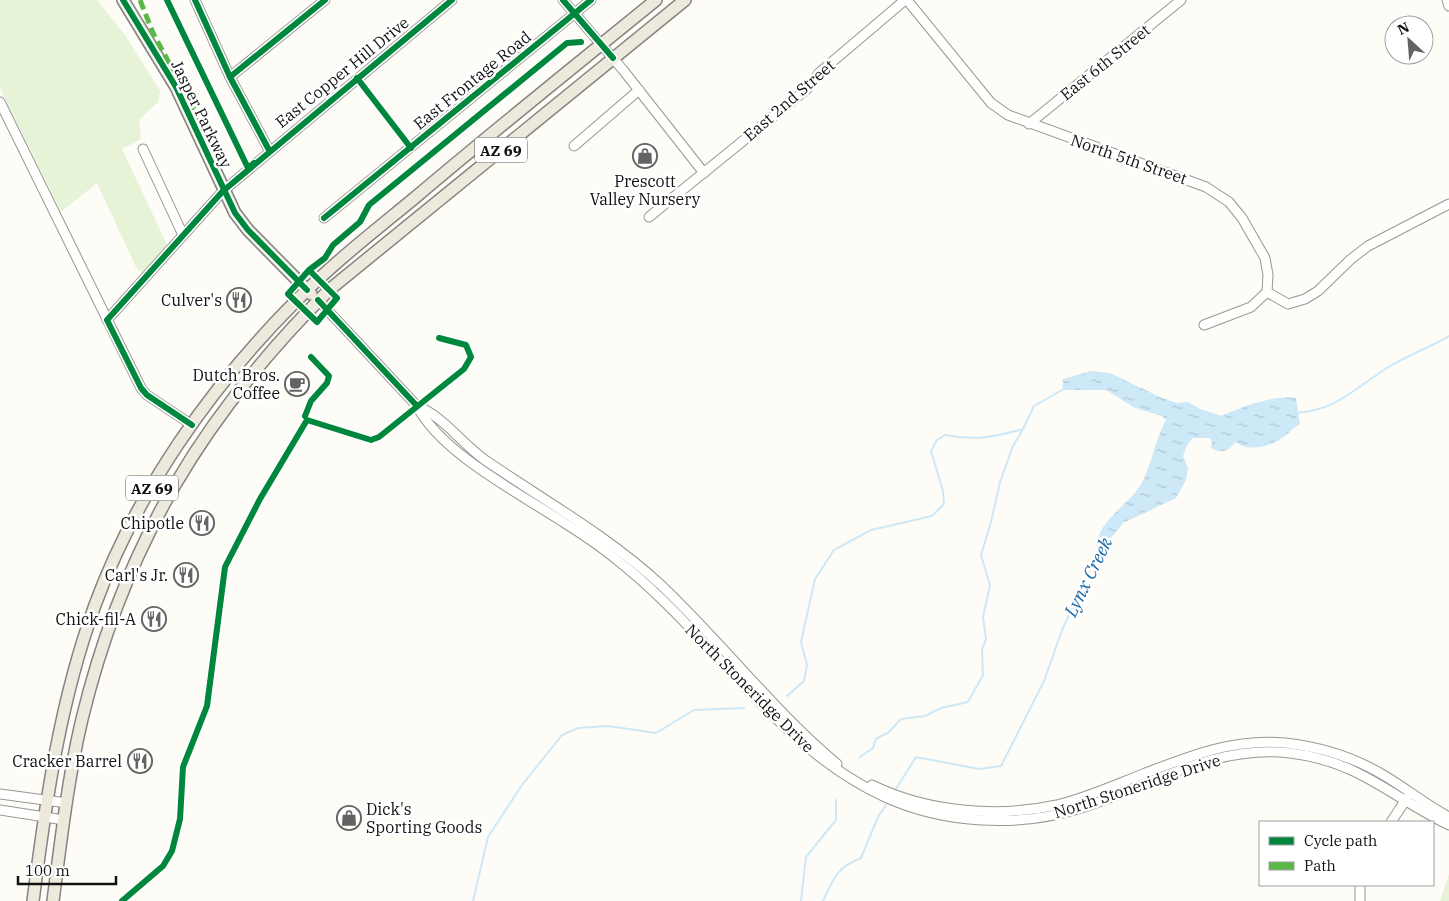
<svg xmlns="http://www.w3.org/2000/svg" width="1449" height="901" font-family="'IBM Plex Serif',serif">
<defs>
<pattern id="water-ripples" width="26" height="14" patternUnits="userSpaceOnUse" patternTransform="scale(1.25)"><rect width="26" height="14" fill="#cde8f7"/><path d="M2 4q2-2 4 0t4 0M15 11q2-2 4 0t4 0" fill="none" stroke="#afc6d3"/></pattern>
</defs>
<rect width="100%" height="100%" fill="#fdfcf7"/>
<g fill="#e7f3d7">
<path d="M 0,0 L 97,0 L 125,35 L 160,91 L 159,101 L 139,120 L 141,139 L 122,149 L 168,247 L 142,273 L 136,267 L 97,183 L 61,212 L 0,88 Z"/>
<path d="M 1449,874 L 1449,901 L 1440,901 Z"/>
</g>
<path fill="url(#water-ripples)" d="M 1091,371 L 1110,373 L 1160,397 L 1176,403 L 1188,402 L 1200,409 L 1222,416 C 1239,407 1277,394 1296,398 L 1300,424 C 1292,428 1288,435 1281,439 C 1268,447 1247,452 1236,442 C 1229,450 1222,455 1211,448 L 1212,442 L 1210,438 L 1193,438 L 1187,445 L 1183,456 L 1188,468 L 1186,480 L 1176,498 L 1123,523 L 1108,542 L 1102,555 L 1097,556 C 1091,526 1123,509 1138,489 C 1150,473 1155,439 1166,420 L 1162,416 L 1135,408 L 1106,390 L 1062,390 L 1063,379 Z"/>
<g fill="none" stroke-linecap="round" stroke-linejoin="round">
<g stroke="#cde8f7" stroke-width="2">
<path d="M 1295,413 C 1337,411 1356,387 1390,366 C 1409,355 1430,347 1449,336"/>
<path d="M 787,696 L 804,681 L 807,665 L 801,642 L 815,579 L 834,550 L 871,530 L 932,516 L 944,504 L 943,491 L 931,451 L 937,440 L 945,435 C 975,441 994,437 1023,429 L 1034,406 L 1062,390"/>
<path d="M 860,757 L 873,748 L 876,739 L 889,732 L 901,719 L 925,716 L 941,708 L 968,702 L 983,675 L 982,650 L 986,639 L 983,617 L 990,585 L 981,555 L 991,522 L 1000,482 L 1013,446 L 1022,431"/>
<path d="M 894,792 L 916,757 L 979,769 L 1001,766 L 1044,681 L 1062,630 L 1097,555"/>
<path d="M 473,901 L 488,837 L 522,785 L 562,735 L 578,728 L 608,726 L 656,733 L 694,710 L 744,708"/>
<path d="M 801,901 L 806,857 L 836,820 L 836,800"/>
<path d="M 823,901 C 834,878 836,868 861,858 L 878,817 L 888,802"/>
</g>
<defs>
<g id="minor">
<path d="M 195,0 L 230,77 L 269,150"/>
<path d="M 563,0 L 623,70 L 704,173"/>
<path d="M 907,0 L 991,103 L 1008,115 L 1206,187 L 1229,202 L 1242,218 L 1265,258 L 1268,275 L 1267,292 L 1251,307 L 1204,325"/>
<path d="M 1447,0 L 1449,6"/>
<path d="M 230,77 L 325,0"/>
<path d="M 0,102 L 141,388 L 147,395 L 192,425"/>
<path d="M 1029,124 L 1181,0"/>
<path d="M 574,146 L 639,90"/>
<path d="M 143,149 L 183,235"/>
<path d="M 649,217 L 807,89 L 819,73 L 905,0"/>
<path d="M 324,218 L 591,0"/>
<path d="M 1267,292 L 1288,304 L 1305,299 L 1318,291 L 1351,259 L 1368,246 L 1449,204"/>
<path d="M 318,300 L 417,406 C 441,453 519,493 563,522 C 586,536 607,551 627,568 C 716,641 778,748 885,797 C 944,824 1019,828 1081,808 C 1149,786 1216,744 1290,753 C 1359,761 1391,797 1449,825"/>
<path d="M 107,320 L 223,191 L 452,0"/>
<path d="M 417,406 C 443,416 462,444 485,460 C 545,501 608,536 661,585 C 722,643 773,710 837,764"/>
<path d="M 872,785 C 927,812 997,818 1057,805 C 1086,798 1115,785 1143,774 C 1190,756 1234,738 1285,743 C 1321,747 1354,757 1385,776 C 1407,789 1426,805 1449,817"/>
<path d="M 0,794 L 67,803"/>
<path d="M 0,810 L 64,820"/>
<path d="M 1391,822 L 1407,798"/>
<path d="M 1360,901 L 1360,885"/>
</g>
<g id="major">
<path d="M 123,0 L 176,87 L 235,213 L 248,230 L 311,294"/>
<path d="M 33,901 C 46,800 60,701 95,605 C 137,491 211,386 296,301 C 333,263 376,230 417,196 C 496,129 576,65 656,0"/>
<path d="M 53,901 C 61,840 68,778 82,719 C 124,546 203,415 329,290 L 685,0"/>
</g>
</defs>
<use href="#minor" stroke="#979795" stroke-width="11"/>
<use href="#major" stroke="#858482" stroke-width="14"/>
<use href="#minor" stroke="#fffffe" stroke-width="9"/>
<use href="#major" stroke="#ede9dc" stroke-width="11"/>
<path stroke="#58b947" stroke-width="5" stroke-dasharray="10 5" stroke-linecap="butt" d="M 140,0 L 153,33 L 194,109"/>
<defs>
<g id="cycleway">
<path d="M 123,0 L 176,87 L 235,213 L 248,230 L 307,290"/>
<path d="M 167,0 L 248,168 L 254,163"/>
<path d="M 195,0 L 230,77 L 269,150"/>
<path d="M 563,0 L 613,58"/>
<path d="M 230,77 L 325,0"/>
<path d="M 357,78 L 411,148"/>
<path d="M 324,218 L 591,0"/>
<path d="M 309,270 L 337,298 L 317,322 L 288,294 L 309,270 L 325,258 L 333,245 L 360,222 L 369,205 L 567,43 L 581,42"/>
<path d="M 318,300 L 417,406"/>
<path d="M 305,416 L 311,401 L 327,383 L 329,376 L 311,357"/>
<path d="M 192,425 L 147,395 L 141,388 L 107,320 L 223,191 L 452,0"/>
<path d="M 122,901 L 163,866 L 172,851 L 180,819 L 183,767 L 207,706 L 225,567 L 260,499 L 307,420 L 371,440 L 379,437 L 464,369 L 471,357 L 466,345 L 439,338"/>
</g>
</defs>
<use href="#cycleway" stroke="#fff" stroke-width="9"/>
<use href="#cycleway" stroke="#00873e" stroke-width="6"/>
</g>
<defs>
<symbol id="shop-ring" viewBox="-11 -11 22 22"><circle r="9.5" fill="#fff" stroke="#646362" stroke-width="1.5"/><path d="M-5-2.5h2.3a2.7 3.5 0 0 1 5.4 0H5L5.5 6h-11ZM-1.5-2.5h3a1.5 2.3 0 0 0-3 0Z" fill="#646362"/></symbol>
<symbol id="restaurant-ring" viewBox="-11 -11 22 22"><circle r="9.5" fill="#fff" stroke="#646362" stroke-width="1.5"/><path d="M-5-6h1v4h1v-4h1v4h1v-4h1v5L-1.5 .5V6h-2V.5L-5-1ZM5-6V6H3V1.5H1.5Q1.5-4 5-6Z" fill="#646362"/></symbol>
<symbol id="cafe-ring" viewBox="-11 -11 22 22"><circle r="9.5" fill="#fff" stroke="#646362" stroke-width="1.5"/><path d="M-5.5-4.5H6V0H3Q3 3.5 0 3.5H-2.5Q-5.5 3.5-5.5 0ZM3-3.2v2h1.7v-2ZM-6 4.5H4V6H-6Z" fill="#646362"/></symbol>
</defs>
<g fill-rule="evenodd">
<use href="#shop-ring" x="631" y="142" width="28" height="28"/>
<use href="#restaurant-ring" x="225" y="286" width="28" height="28"/>
<use href="#cafe-ring" x="283" y="370" width="28" height="28"/>
<use href="#restaurant-ring" x="188" y="509" width="28" height="28"/>
<use href="#restaurant-ring" x="172" y="561" width="28" height="28"/>
<use href="#restaurant-ring" x="140" y="605" width="28" height="28"/>
<use href="#restaurant-ring" x="126" y="747" width="28" height="28"/>
<use href="#shop-ring" x="335" y="804" width="28" height="28"/>
</g>
<g text-anchor="middle" dominant-baseline="central" stroke-width="5" stroke-linejoin="round" paint-order="stroke">
<g fill="#fff" stroke="#585858" stroke-width="1">
<rect x="475" y="137.5" width="52" height="25" rx="4"/>
<rect x="126" y="475.5" width="52" height="25" rx="4"/>
</g>
<g font-size="15" font-weight="bold" fill="#111">
<text x="501" y="150">AZ 69</text>
<text x="152" y="488">AZ 69</text>
</g>
<g font-size="16" fill="#111" stroke="#fff">
<text transform="translate(1105 62) rotate(-39)">East 6th Street</text>
<text transform="translate(342 72) rotate(-39)">East Copper Hill Drive</text>
<text transform="translate(472 80) rotate(-39)">East Frontage Road</text>
<text transform="translate(789 100) rotate(-41)">East 2nd Street</text>
<text transform="translate(202 114) rotate(64)">Jasper Parkway</text>
<text transform="translate(1129 159) rotate(19)">North 5th Street</text>
<text transform="translate(750 688) rotate(45)">North Stoneridge Drive</text>
<text transform="translate(1137 786) rotate(-18)">North Stoneridge Drive</text>
</g>
<g font-size="16" fill="#111" stroke="#fff" text-anchor="end">
<text x="645" y="181" text-anchor="middle">Prescott<tspan x="645" dy="18">Valley Nursery</tspan></text>
<text x="222" y="300">Culver's</text>
<text x="280" y="375">Dutch Bros.<tspan x="280" dy="18">Coffee</tspan></text>
<text x="184" y="523">Chipotle</text>
<text x="168" y="575">Carl's Jr.</text>
<text x="136" y="619">Chick-fil-A</text>
<text x="122" y="761">Cracker Barrel</text>
<text x="366" y="809" text-anchor="start">Dick's<tspan x="366" dy="18">Sporting Goods</tspan></text>
</g>
<g font-size="18" font-style="italic" fill="#1768a6" stroke="#fff">
<text transform="translate(1088 577) rotate(-64)">Lynx Creek</text>
</g>
</g>
<rect x="1259" y="821" width="175" height="65" fill="#ffffff" stroke="#a0a0a0"/>
<rect x="1269" y="837" width="25" height="8" fill="#00873e" stroke="#a0a0a0"/>
<text x="1304" y="846" font-size="15" fill="#111111">Cycle path</text>
<rect x="1269" y="862" width="25" height="8" fill="#58b947" stroke="#a0a0a0"/>
<text x="1304" y="871" font-size="15" fill="#111111">Path</text>
<g transform="translate(1409 40) rotate(334)"><circle r="24" fill="#ffffff" stroke="#a0a0a0"/>
<path d="M0-4L9 19L0 12L-9 19Z" fill="#646362"/>
<text y="-8" font-size="14" font-weight="bold" text-anchor="middle" fill="#111111">N</text>
</g>
<path d="M18 876v8h98v-8" fill="none" stroke="#111111" stroke-width="2.5"/>
<text x="25" y="876" font-size="15" fill="#111111" stroke="#ffffff" stroke-width="4" paint-order="stroke">100 m</text>
</svg>
